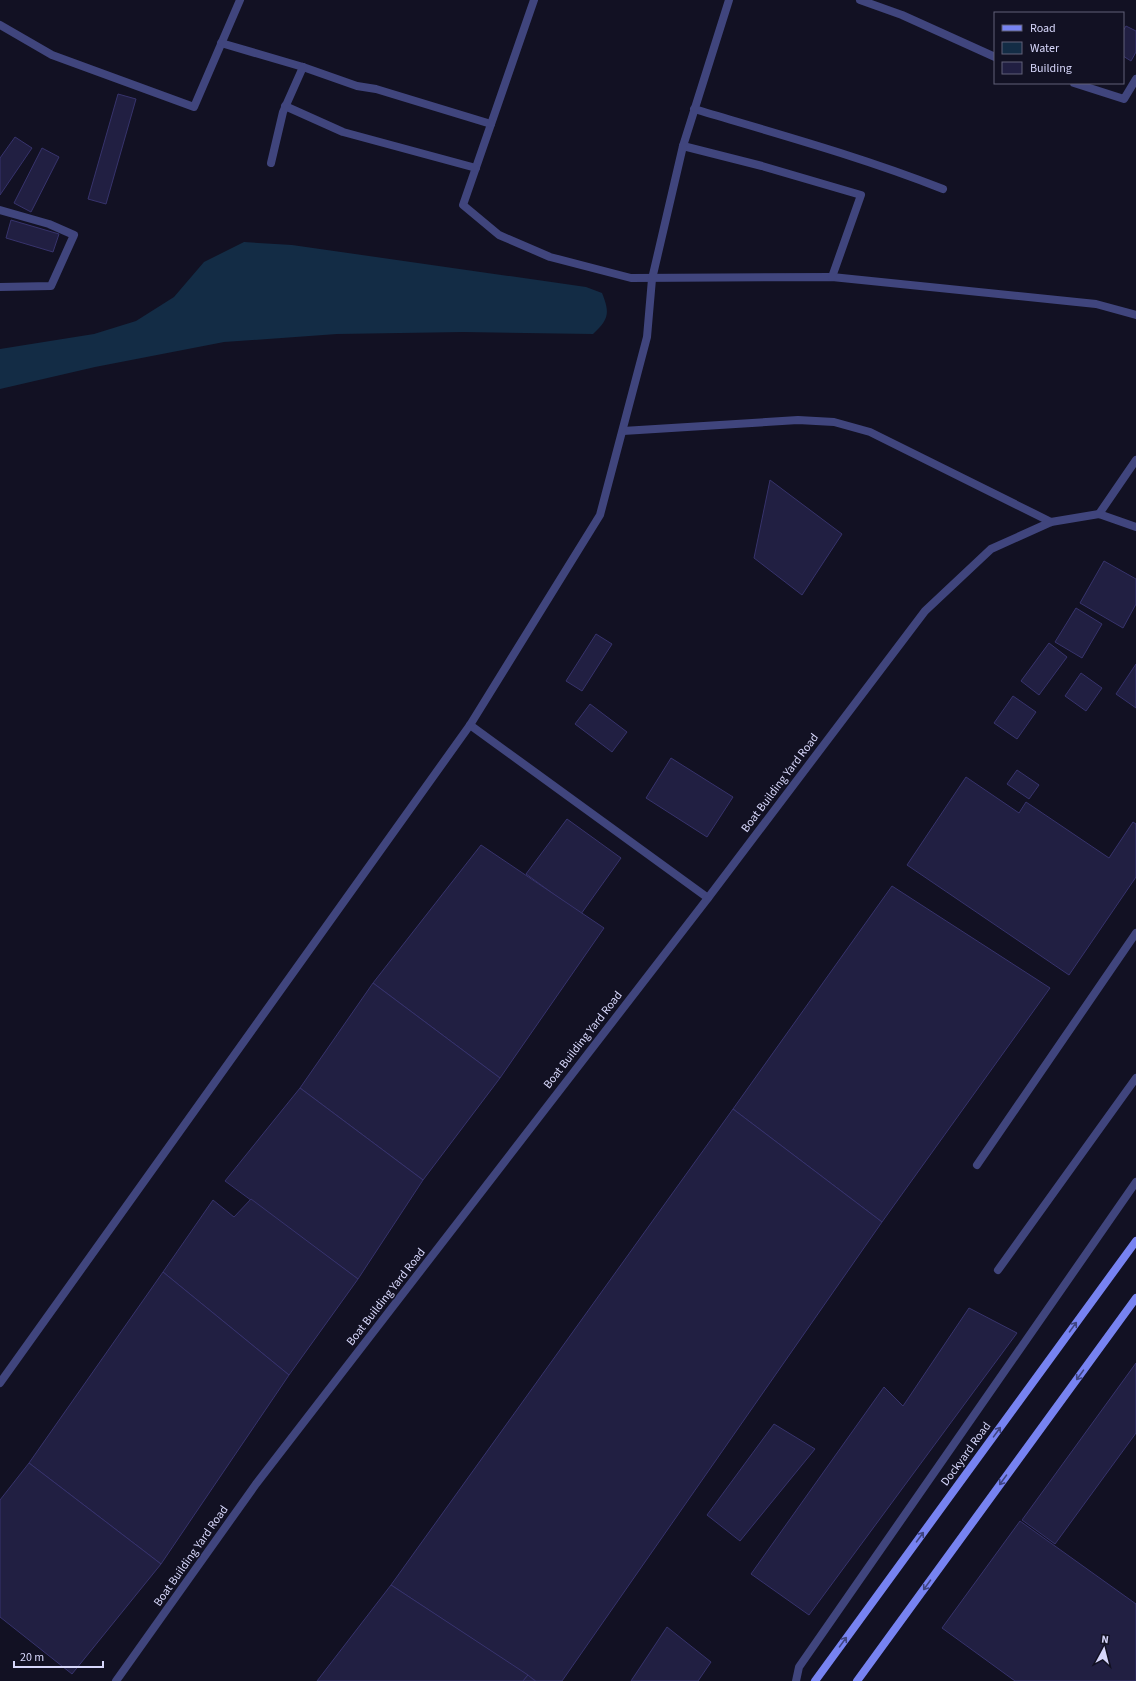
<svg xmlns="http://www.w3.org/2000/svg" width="1136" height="1681" font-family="'Source Sans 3',sans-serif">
<rect width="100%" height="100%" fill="#121123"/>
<path fill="#132c45" d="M 244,242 L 292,245 L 586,287 L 602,293 C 610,313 609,319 593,334 L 463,332 L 337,334 L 224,342 L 95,367 L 0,389 L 0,349 L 94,334 L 136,321 L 174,297 L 204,262 Z"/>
<g fill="#211f42" stroke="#37336c">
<path d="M 1126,26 L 1136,31 L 1136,52 L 1131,61 L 1123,56 L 1123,31 Z"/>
<path d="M 118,94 L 136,99 L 106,204 L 88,199 Z"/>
<path d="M 15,137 L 32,148 L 0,195 L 0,158 Z"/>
<path d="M 42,148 L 59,157 L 31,212 L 14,203 Z"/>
<path d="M 11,220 L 59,234 L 53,252 L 6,238 Z"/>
<path d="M 770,480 L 842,534 L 802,595 L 754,558 Z"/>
<path d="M 1104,561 L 1136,579 L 1136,604 L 1123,628 L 1080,603 Z"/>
<path d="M 1076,608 L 1102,624 L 1082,658 L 1055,642 Z"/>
<path d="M 596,634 L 612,644 L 582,691 L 566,681 Z"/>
<path d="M 1049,643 L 1067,657 L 1039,695 L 1021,681 Z"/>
<path d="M 1136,664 L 1136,708 L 1116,694 Z"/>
<path d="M 1081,673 L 1102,688 L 1086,711 L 1065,696 Z"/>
<path d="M 1013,696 L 1036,712 L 1017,739 L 994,723 Z"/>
<path d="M 590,704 L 627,732 L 612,752 L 575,724 Z"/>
<path d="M 671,758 L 733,797 L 707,837 L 646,798 Z"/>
<path d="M 1017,770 L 1039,785 L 1029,799 L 1007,784 Z"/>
<path d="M 966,777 L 1019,813 L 1026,802 L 1109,858 L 1133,822 L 1136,824 L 1136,877 L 1069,975 L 907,865 Z"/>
<path d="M 567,819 L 621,858 L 581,914 L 526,874 Z"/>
<path d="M 481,845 L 604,928 L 500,1078 L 373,983 Z"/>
<path d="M 892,886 L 1050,988 L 882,1222 L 733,1109 Z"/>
<path d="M 373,983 L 500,1078 L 423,1180 L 300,1088 Z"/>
<path d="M 300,1088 L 423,1180 L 358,1279 L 225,1181 Z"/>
<path d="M 733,1109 L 882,1222 L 562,1681 L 536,1681 L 391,1585 Z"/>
<path d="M 251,1199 L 358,1279 L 289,1375 L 163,1272 L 213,1200 L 234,1217 Z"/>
<path d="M 163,1272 L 289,1375 L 161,1564 L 29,1463 Z"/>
<path d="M 969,1308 L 1017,1333 L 809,1615 L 751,1574 L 884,1387 L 903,1406 Z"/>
<path d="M 1136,1363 L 1136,1433 L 1055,1544 L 1022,1520 Z"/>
<path d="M 774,1424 L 815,1449 L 740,1541 L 707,1515 Z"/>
<path d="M 29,1463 L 161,1564 L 72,1674 L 0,1617 L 0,1500 Z"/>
<path d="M 1020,1521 L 1136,1604 L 1136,1681 L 1015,1681 L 942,1628 Z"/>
<path d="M 391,1585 L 528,1675 L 523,1681 L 317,1681 Z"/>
<path d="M 667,1627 L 711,1662 L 698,1681 L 631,1681 Z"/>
<path d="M 528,1675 L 535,1681 L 523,1681 Z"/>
</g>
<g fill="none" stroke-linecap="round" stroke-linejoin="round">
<g stroke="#40457d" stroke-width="8">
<path d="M 623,431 L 798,420 L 834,422 L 870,432 L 1051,522"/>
<path d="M 470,725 L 708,898"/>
<path d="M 977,1165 L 1136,933"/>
<path d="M 998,1270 L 1136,1078"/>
<path d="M 0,1383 L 470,725 L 600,515 L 647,337 L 652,279"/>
<path d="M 796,1681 L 799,1667 L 1136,1182"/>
</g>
<g stroke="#40457d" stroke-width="8">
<path d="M 534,0 L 463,205 L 499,235 L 550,257 L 631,278 L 832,277 L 1096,304 L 1136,315"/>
<path d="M 860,0 L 902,15 L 995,57"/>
<path d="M 0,25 L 52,55 L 194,107 L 240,0"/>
<path d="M 221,43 L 303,67 L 357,86 L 376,89 L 491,124"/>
<path d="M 1074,83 L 1124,99 L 1136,79"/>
<path d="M 285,106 L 343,132 L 476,168"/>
<path d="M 694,109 C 778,134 862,157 943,189"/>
<path d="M 683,146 L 762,166 L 861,195 L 832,277"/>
<path d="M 271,163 L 283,112 L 303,67"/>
<path d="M 0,210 L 49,224 L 74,235 L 51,286 L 0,287"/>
<path d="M 652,279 L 683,146 L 729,0"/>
<path d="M 1099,514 L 1136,460"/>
<path d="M 116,1681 L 256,1484 L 708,898 L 925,611 L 991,549 L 1051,522 L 1099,514 L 1136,527"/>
</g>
<g stroke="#7783f1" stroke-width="8">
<path d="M 815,1681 L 1136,1241"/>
<path d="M 857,1681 L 1136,1298"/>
</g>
</g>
<defs><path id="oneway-shaft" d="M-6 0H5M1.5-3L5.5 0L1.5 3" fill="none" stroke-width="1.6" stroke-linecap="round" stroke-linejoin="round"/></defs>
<g stroke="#3f4480">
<use href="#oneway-shaft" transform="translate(1073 1327) rotate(-54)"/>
<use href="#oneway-shaft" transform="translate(1080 1375) rotate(126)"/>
<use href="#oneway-shaft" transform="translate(997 1432) rotate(-54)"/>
<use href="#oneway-shaft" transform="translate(1003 1480) rotate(126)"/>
<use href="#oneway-shaft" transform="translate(920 1537) rotate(-54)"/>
<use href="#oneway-shaft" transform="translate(927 1585) rotate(126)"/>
<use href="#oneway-shaft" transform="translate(843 1642) rotate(-54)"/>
</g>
<g text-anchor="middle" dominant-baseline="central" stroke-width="3" stroke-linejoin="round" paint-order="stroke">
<g font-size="12" fill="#d7d7fb" stroke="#121123">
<text transform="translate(780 783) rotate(-53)">Boat Building Yard Road</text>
<text transform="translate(583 1040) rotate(-52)">Boat Building Yard Road</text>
<text transform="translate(386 1297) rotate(-52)">Boat Building Yard Road</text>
<text transform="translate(966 1454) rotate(-54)">Dockyard Road</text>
<text transform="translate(191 1556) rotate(-55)">Boat Building Yard Road</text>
</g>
</g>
<rect x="994" y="12" width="130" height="72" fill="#121123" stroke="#616079"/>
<rect x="1002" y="25" width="20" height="6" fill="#7783f1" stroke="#616079"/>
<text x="1030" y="32" font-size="12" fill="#d7d7fb">Road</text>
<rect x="1002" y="42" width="20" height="12" fill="#132c45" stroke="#616079"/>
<text x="1030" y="52" font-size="12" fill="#d7d7fb">Water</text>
<rect x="1002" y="62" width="20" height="12" fill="#211f42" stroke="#616079"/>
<text x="1030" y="72" font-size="12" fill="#d7d7fb">Building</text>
<g transform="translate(1104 1649) rotate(7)" stroke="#121123" stroke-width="3" paint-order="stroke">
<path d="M0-3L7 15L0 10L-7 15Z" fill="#d7d7fb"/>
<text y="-6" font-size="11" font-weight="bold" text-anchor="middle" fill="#d7d7fb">N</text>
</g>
<path d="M14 1661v6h89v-6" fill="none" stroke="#d7d7fb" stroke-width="2"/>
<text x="20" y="1661" font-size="12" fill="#d7d7fb" stroke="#121123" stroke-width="3" paint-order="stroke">20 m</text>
</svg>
